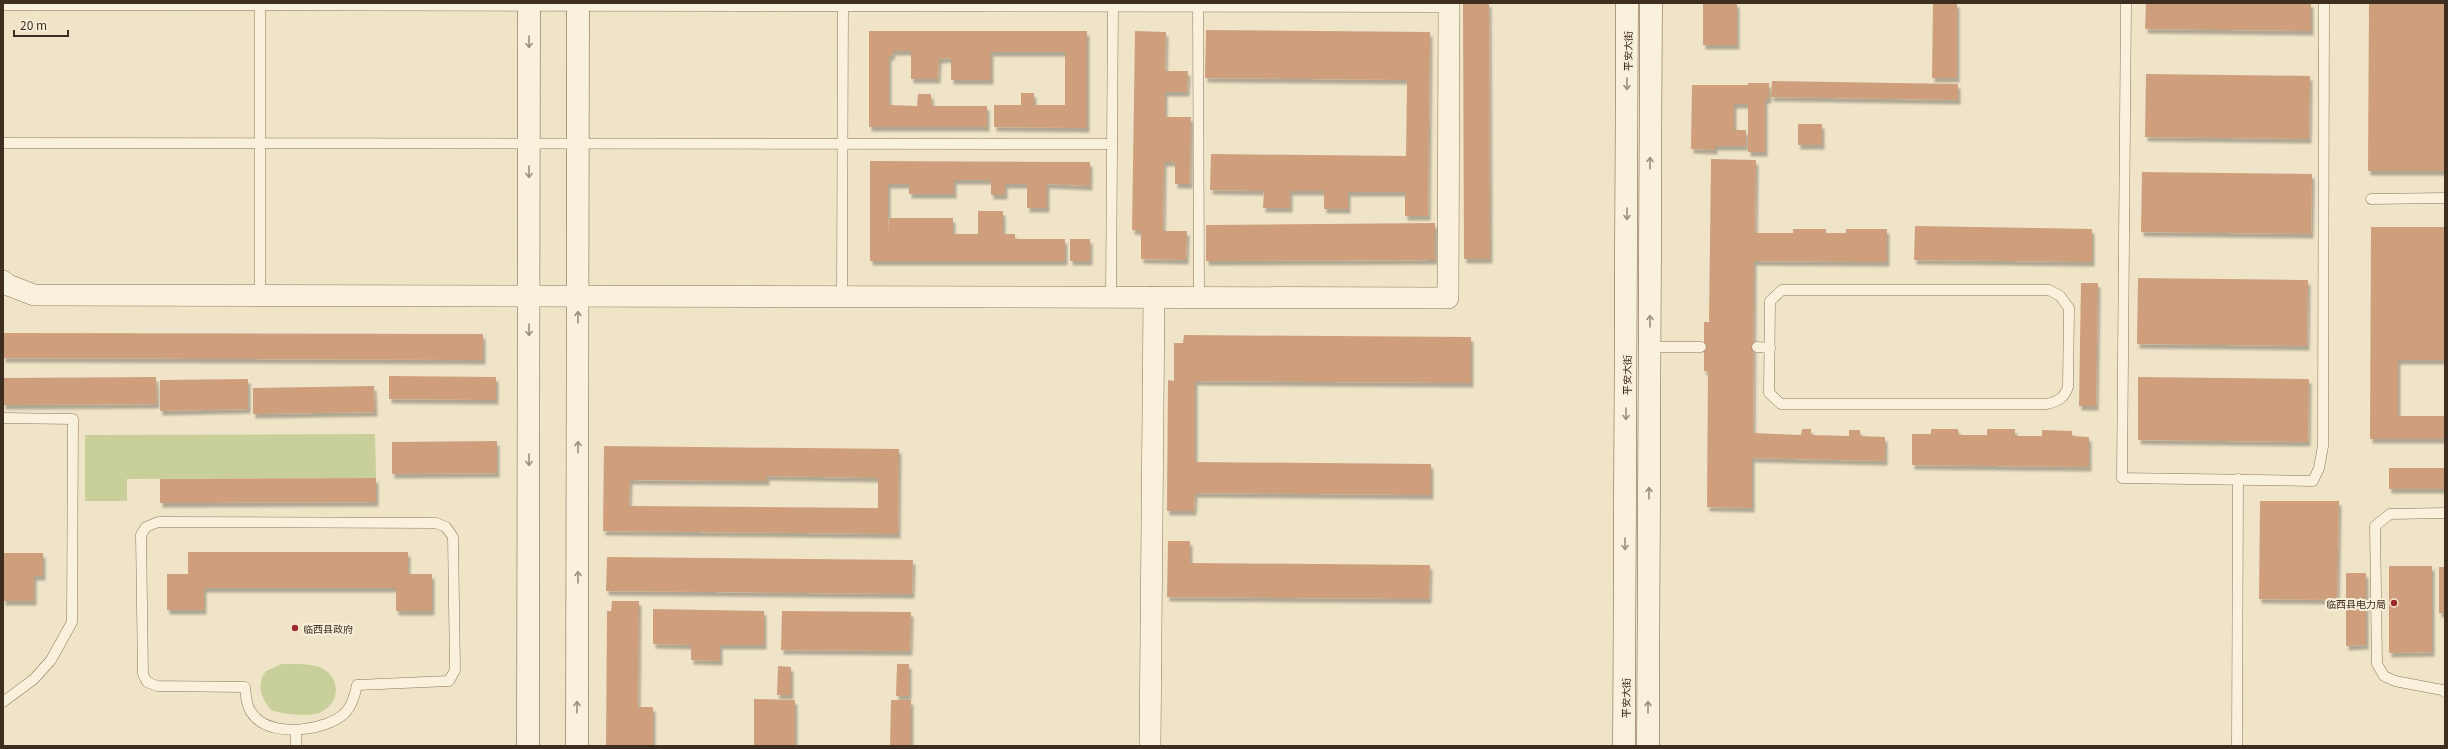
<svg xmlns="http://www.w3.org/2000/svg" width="2448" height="749" font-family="Georgia,'Noto Sans SC',serif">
<defs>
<filter id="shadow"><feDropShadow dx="2.5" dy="4.5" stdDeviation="1" flood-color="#0004"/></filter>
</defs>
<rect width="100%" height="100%" fill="#f0e4c8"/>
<g fill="#c9cf9b">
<path d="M 375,434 L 376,478 L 127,479 L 127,501 L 85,501 L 85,435 Z"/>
<path d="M 282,664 C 293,664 308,663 319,667 C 341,675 342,704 319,713 C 309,717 281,714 271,710 C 261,698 256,684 266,671 Z"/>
</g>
<g fill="#cf9f7d" fill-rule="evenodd" filter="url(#shadow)">
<path d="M 1463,3 L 1489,3 L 1490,259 L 1464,259 Z"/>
<rect x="1703" y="3" width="34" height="42"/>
<path d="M 1933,3 L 1957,3 L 1957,78 L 1932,78 Z"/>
<path d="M 2146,3 L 2311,3 L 2311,31 L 2145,29 Z"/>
<path d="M 2369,3 L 2445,3 L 2445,171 L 2368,171 Z"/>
<path d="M 1206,30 L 1430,32 L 1428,216 L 1405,216 L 1405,192 L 1348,192 L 1348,209 L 1324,209 L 1324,191 L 1290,191 L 1290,208 L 1263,208 L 1264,191 L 1210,190 L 1211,154 L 1406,156 L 1407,80 L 1205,78 Z"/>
<path d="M 869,31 L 1087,31 L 1087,128 L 994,127 L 994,105 L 1021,105 L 1021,93 L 1034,93 L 1034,105 L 1065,105 L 1065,52 L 991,52 L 991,80 L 951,80 L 951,58 L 939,59 L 938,79 L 911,79 L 911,51 L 893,51 L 892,56 L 889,56 L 889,105 L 917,106 L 918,94 L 931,94 L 932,106 L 987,106 L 987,127 L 869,127 Z"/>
<path d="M 1135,31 L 1166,32 L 1165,71 L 1188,71 L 1187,92 L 1165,92 L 1165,117 L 1191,117 L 1190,184 L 1175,184 L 1175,162 L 1164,162 L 1163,231 L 1187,231 L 1186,260 L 1141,259 L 1141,231 L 1132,230 Z"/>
<path d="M 2146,74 L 2310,76 L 2309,139 L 2145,137 Z"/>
<path d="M 1772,81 L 1958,84 L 1958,100 L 1771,97 Z"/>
<path d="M 1748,83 L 1769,83 L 1769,99 L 1765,99 L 1765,152 L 1748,152 L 1748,104 L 1734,104 L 1734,130 L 1746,130 L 1746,146 L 1715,146 L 1715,150 L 1691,149 L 1692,85 L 1748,85 Z"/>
<rect x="1798" y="124" width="24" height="21"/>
<path d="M 1711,159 L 1756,160 L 1755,233 L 1793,233 L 1793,229 L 1826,229 L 1826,233 L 1846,233 L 1846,229 L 1887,229 L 1887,262 L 1754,261 L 1753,433 L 1801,435 L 1802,429 L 1811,429 L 1811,435 L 1849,436 L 1849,430 L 1860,430 L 1860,436 L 1885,437 L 1885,461 L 1752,458 L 1752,508 L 1707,507 L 1708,371 L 1704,371 L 1704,322 L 1709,322 Z"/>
<path d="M 870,161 L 1090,162 L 1090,186 L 1047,184 L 1047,208 L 1027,208 L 1027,184 L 1005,184 L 1005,195 L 991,195 L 991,180 L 954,180 L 954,194 L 909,194 L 909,184 L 888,184 L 888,233 L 889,218 L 953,218 L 953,234 L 978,234 L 978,211 L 1003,211 L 1003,234 L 1015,234 L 1015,239 L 1065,239 L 1065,261 L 870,261 Z"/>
<path d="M 2142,172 L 2312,174 L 2311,234 L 2141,232 Z"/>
<path d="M 1435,223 L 1435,260 L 1206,261 L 1206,225 Z"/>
<path d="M 1915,226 L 2092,229 L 2092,262 L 1914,260 Z"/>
<path d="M 2371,227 L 2445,227 L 2445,360 L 2398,360 L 2398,416 L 2445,416 L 2445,439 L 2370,439 Z"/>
<rect x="1070" y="239" width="20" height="22"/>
<path d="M 2138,278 L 2308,280 L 2307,346 L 2137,344 Z"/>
<path d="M 2081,283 L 2098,283 L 2096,406 L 2079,406 Z"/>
<path d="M 3,333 L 483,334 L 483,360 L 3,358 Z"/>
<path d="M 1184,335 L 1471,337 L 1471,383 L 1195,381 L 1195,462 L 1431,464 L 1431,495 L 1195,493 L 1194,511 L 1167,511 L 1168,380 L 1174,381 L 1174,343 L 1183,343 Z"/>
<path d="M 389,376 L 496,377 L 496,400 L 389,399 Z"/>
<path d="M 156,377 L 157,404 L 3,405 L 3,378 Z"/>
<path d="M 2138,377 L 2309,379 L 2308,442 L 2138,440 Z"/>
<path d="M 248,379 L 248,409 L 160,411 L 160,380 Z"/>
<path d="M 374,386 L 375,412 L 253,414 L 253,388 Z"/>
<path d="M 1931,429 L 1958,429 L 1959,435 L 1987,435 L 1987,429 L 2015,429 L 2015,436 L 2042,436 L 2042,430 L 2072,431 L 2072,436 L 2089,437 L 2089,467 L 1912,465 L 1912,434 L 1931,434 Z"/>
<path d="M 497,441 L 497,473 L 392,474 L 392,442 Z"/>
<path d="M 604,446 L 899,449 L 898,534 L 603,531 ZM 767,476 L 878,478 L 878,508 L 629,506 L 630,480 L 767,481 Z"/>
<rect x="2389" y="468" width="56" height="21"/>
<path d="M 376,478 L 376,502 L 160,503 L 160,479 Z"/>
<path d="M 2260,501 L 2339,501 L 2337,600 L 2259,599 Z"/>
<path d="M 1168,541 L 1190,541 L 1190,563 L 1430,565 L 1429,599 L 1167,597 Z"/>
<path d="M 188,552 L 408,552 L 408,574 L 432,574 L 432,611 L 396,611 L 396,588 L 204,588 L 204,610 L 167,610 L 167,574 L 188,574 Z"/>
<path d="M 3,553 L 43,553 L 43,576 L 34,576 L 34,601 L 3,601 Z"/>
<path d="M 607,557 L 913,560 L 912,594 L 606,591 Z"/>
<path d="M 2389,566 L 2432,566 L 2432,652 L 2389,653 Z"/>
<rect x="2439" y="567" width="6" height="46"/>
<path d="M 2346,573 L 2366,573 L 2366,645 L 2346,646 Z"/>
<path d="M 612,601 L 639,601 L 638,707 L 653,707 L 653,746 L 606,746 L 607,611 L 611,611 Z"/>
<path d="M 653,609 L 764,611 L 764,645 L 720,645 L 720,661 L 691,660 L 691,645 L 653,644 Z"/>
<path d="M 782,611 L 911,612 L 910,651 L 781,650 Z"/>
<path d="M 897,664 L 909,664 L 909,696 L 896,696 Z"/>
<path d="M 778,666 L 791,667 L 791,695 L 777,695 Z"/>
<path d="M 754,699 L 795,700 L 795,746 L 754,746 Z"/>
<path d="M 891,700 L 911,700 L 911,746 L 890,746 Z"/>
</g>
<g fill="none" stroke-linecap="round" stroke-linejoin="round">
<defs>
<g id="lane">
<path d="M 1198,3 L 1199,297"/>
<path d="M 2126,3 L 2122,478 L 2313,481 L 2319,468 L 2323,446 L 2324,3"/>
<path d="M 3,5 L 1449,7"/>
<path d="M 3,143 L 1112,144"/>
<path d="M 2371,199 L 2445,198"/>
<path d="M 1782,290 L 2049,290 L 2060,296 L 2069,308 L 2068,387 C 2064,398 2059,401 2047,404 L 1781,404 L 1769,393 L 1770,301 Z"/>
<path d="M 260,295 L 260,3"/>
<path d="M 842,297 L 843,3"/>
<path d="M 1111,297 L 1113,3"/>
<path d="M 1650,347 L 1701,347"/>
<path d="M 1757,347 L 1770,348"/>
<path d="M 3,418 L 73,419 L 72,622 L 51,660 L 34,679 L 3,702"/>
<path d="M 2445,513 L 2390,514 L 2375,526 L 2377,664 L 2384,676 L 2395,681 L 2442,690 L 2445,692"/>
<path d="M 158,522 L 436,523 L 446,527 L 453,537 L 455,670 L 449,681 L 357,685 C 355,695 352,706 345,713 C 326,731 275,737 256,718 C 247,710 246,699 245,687 L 157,686 L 147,682 L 143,674 L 141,535 L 146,527 Z"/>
<path d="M 296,746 L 296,730"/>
<path d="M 2237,746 L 2238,479"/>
</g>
<g id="street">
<path d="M 3,281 L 8,285 L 34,295 L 1448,298 L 1449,3"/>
<path d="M 1150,746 L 1154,297"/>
</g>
<g id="secondary">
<path d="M 528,746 L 529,3"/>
<path d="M 577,746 L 578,3"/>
<path d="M 1624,746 L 1627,3"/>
<path d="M 1648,746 L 1651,3"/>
</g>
</defs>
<use href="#lane" stroke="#8d765c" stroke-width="11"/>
<use href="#street" stroke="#8d765c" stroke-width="22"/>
<use href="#secondary" stroke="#6f573f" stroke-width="23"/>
<use href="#lane" stroke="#faf1dc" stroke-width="10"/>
<use href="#street" stroke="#faf1dc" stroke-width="21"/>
<use href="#secondary" stroke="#faf1dc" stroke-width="22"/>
</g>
<defs><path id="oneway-shaft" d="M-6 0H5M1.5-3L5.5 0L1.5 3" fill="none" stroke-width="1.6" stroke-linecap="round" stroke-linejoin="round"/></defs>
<g stroke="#9c907e">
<use href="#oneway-shaft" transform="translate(529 42) rotate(90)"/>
<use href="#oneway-shaft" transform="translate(1627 84) rotate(90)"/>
<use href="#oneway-shaft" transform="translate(1650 163) rotate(-90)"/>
<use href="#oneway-shaft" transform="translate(529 172) rotate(90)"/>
<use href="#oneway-shaft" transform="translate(1627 214) rotate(90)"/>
<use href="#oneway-shaft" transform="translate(578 317) rotate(-90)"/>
<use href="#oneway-shaft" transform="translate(1650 321) rotate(-90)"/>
<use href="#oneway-shaft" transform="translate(529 330) rotate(90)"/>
<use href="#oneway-shaft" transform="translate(1626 414) rotate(90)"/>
<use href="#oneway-shaft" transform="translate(578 447) rotate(-90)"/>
<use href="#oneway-shaft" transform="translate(529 460) rotate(90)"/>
<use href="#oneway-shaft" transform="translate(1649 493) rotate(-90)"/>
<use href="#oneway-shaft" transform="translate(1625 544) rotate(90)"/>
<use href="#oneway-shaft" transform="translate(578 577) rotate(-90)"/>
<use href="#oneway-shaft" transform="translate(577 707) rotate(-90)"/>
<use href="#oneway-shaft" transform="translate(1648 707) rotate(-90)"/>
</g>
<g fill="#9e2a2b" stroke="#f7eed8" stroke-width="1.5">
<circle cx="2394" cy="603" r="4"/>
<circle cx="295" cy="628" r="4"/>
</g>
<g text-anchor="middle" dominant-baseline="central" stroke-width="4" stroke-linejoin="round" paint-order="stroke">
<g font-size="10" fill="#3d2e20" stroke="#f7eed8">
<text transform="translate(1627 51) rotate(-90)">平安大街</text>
<text transform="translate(1626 375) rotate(-90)">平安大街</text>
<text transform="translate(1625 698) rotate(-90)">平安大街</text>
</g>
<g font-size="10" fill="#3d2e20" stroke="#f7eed8" text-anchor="end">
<text x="2386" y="603">临西县电力局</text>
<text x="303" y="628" text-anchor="start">临西县政府</text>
</g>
</g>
<rect width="2448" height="749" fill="none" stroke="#3d2e20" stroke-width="8"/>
<path d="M14 30v6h54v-6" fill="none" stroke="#3d2e20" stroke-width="2"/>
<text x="20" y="30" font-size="12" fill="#3d2e20" stroke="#f7eed8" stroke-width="3" paint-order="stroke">20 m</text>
</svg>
